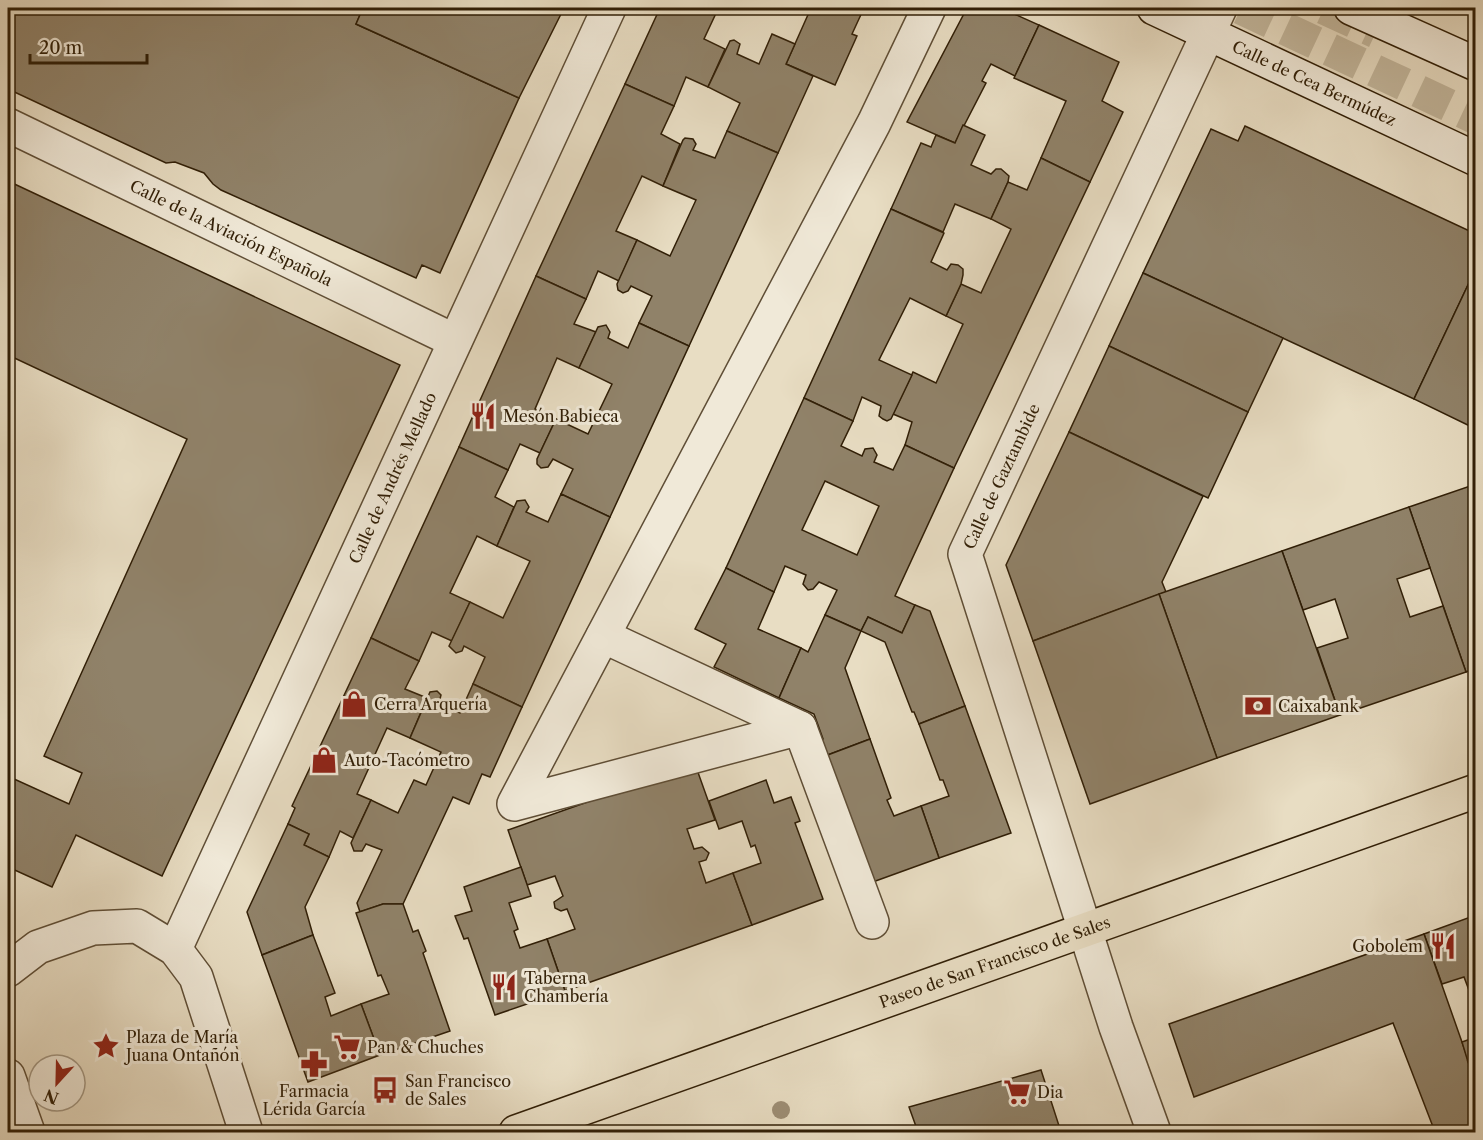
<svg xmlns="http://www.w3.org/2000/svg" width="1483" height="1140" font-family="'Libre Caslon Text',serif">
<rect width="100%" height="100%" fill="#e8ddc3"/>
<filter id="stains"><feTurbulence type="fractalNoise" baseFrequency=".00333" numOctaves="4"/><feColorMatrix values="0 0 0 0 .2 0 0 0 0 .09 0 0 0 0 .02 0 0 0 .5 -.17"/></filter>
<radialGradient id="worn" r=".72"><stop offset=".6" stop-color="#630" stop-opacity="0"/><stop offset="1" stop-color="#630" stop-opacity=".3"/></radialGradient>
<g fill="#908269" stroke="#311f07" stroke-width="1.5" fill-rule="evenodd">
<path d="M 8,8 L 363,8 L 356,24 L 519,98 L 440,273 L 422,265 L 416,278 L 221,190 L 213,184 L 204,173 L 175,162 L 166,163 L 8,89 Z"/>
<path d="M 363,8 L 564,8 L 519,98 L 356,24 Z"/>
<path d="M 660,8 L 718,9 L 704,39 L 725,49 L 708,87 L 686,77 L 674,106 L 625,84 Z"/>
<path d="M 811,8 L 864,8 L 852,34 L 857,36 L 835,85 L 786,64 Z"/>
<path d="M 967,8 L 1001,8 L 1039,25 L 1015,76 L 991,64 L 982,81 L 986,83 L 955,143 L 907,122 Z"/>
<path d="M 1039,25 L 1119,62 L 1102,101 L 1123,112 L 1090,182 L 1041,158 L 1066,101 L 1014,78 Z"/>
<path d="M 772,34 L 795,44 L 786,64 L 813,76 L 778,153 L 727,131 L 740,103 L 708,87 L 730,41 L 734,40 L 740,44 L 737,54 L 759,64 Z"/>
<path d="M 625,84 L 674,106 L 661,134 L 680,144 L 663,186 L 642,176 L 616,231 L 637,240 L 619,281 L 598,271 L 586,299 L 536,276 Z"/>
<path d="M 963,125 L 985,135 L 971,165 L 991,174 L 996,169 L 1001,169 L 1009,176 L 1008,182 L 991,219 L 955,204 L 943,232 L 891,209 L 921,143 L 931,147 L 936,135 L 955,143 Z"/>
<path d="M 1245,126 L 1476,234 L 1476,268 L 1414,399 L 1143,273 L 1211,129 L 1238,141 Z"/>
<path d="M 727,131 L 778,153 L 689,346 L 639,323 L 652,296 L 631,286 L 628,291 L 623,293 L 618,290 L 617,284 L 637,240 L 670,256 L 696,200 L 663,186 L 683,140 L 685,138 L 693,139 L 696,144 L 693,150 L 715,158 Z"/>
<path d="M 1041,158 L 1090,182 L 954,468 L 905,445 L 912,422 L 893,414 L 913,372 L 936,383 L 963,324 L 946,316 L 961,284 L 981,293 L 1011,229 L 991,219 L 1008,182 L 1027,190 Z"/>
<path d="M 8,181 L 400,365 L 162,876 L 76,835 L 52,887 L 8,867 L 8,788 L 12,778 L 69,804 L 82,773 L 44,756 L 187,439 L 8,355 Z"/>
<path d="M 891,209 L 944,233 L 931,262 L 947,270 L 951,264 L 958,265 L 963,269 L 963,275 L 961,284 L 946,316 L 910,298 L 879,360 L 912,375 L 891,419 L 887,421 L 883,419 L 879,416 L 881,406 L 862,397 L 853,421 L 804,398 Z"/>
<path d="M 1476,268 L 1476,429 L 1414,399 Z"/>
<path d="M 1143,273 L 1283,338 L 1248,412 L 1109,346 Z"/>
<path d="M 536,276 L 586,299 L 574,324 L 596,332 L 579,368 L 557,358 L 535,409 L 556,419 L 540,453 L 520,444 L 508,470 L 459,447 Z"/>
<path d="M 639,323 L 689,346 L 610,517 L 561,494 L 573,469 L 553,459 L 548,467 L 541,468 L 537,464 L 537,459 L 556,419 L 588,434 L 612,384 L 579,368 L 598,327 L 606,325 L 610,332 L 608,338 L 628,348 Z"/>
<path d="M 1109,346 L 1248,412 L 1208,498 L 1069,432 Z"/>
<path d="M 804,398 L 853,421 L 841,446 L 862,456 L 865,449 L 873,448 L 877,455 L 874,462 L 893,470 L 905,445 L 954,468 L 895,596 L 915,605 L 902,633 L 868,617 L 861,631 L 825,615 L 837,590 L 819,582 L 813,589 L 808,590 L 803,584 L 806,575 L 785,566 L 774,592 L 726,568 ZM 825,481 L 879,506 L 857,555 L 802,530 Z"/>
<path d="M 1069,432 L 1203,496 L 1162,582 L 1166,592 L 1033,641 L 1006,565 Z"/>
<path d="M 459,447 L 508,470 L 495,497 L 514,507 L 497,546 L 477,536 L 450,593 L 470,602 L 452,641 L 432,632 L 419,661 L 371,638 Z"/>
<path d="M 1476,484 L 1476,668 L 1466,672 L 1409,507 Z"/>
<path d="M 561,494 L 610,517 L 522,707 L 473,684 L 485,657 L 464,646 L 462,651 L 456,653 L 449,646 L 470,602 L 503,618 L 530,561 L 497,546 L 517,501 L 525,500 L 529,507 L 526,512 L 548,522 Z"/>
<path d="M 1409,507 L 1430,568 L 1397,579 L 1410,617 L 1443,606 L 1466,672 L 1340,715 L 1317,648 L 1348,638 L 1335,599 L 1303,610 L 1282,551 Z"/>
<path d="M 1282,551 L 1340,715 L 1217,758 L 1159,594 Z"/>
<path d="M 726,568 L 774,592 L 758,629 L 801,648 L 779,698 L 714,667 L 726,644 L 695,629 Z"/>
<path d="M 1159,594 L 1217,758 L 1090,804 L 1033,641 Z"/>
<path d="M 915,605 L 930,611 L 965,706 L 919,724 L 914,712 L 912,712 L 885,642 L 861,631 L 868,617 L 902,633 Z"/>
<path d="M 825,615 L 861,631 L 845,668 L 870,739 L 825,756 L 821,740 L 823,739 L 814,714 L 779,698 L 801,648 L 808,652 Z"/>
<path d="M 371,638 L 419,661 L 405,689 L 427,698 L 410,738 L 387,728 L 357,794 L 371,800 L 353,838 L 340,831 L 329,857 L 304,845 L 309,834 L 288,824 L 295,808 L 292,806 Z"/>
<path d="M 473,684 L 522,707 L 490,777 L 482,774 L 469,804 L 453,797 L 403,904 L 383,904 L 360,912 L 357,903 L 382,850 L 366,844 L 362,851 L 354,851 L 351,843 L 371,800 L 398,813 L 414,780 L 426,785 L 441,752 L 410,738 L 430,692 L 437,691 L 441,695 L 439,703 L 460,713 Z"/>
<path d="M 965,706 L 1011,833 L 939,858 L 921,806 L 949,796 L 943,780 L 940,780 L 919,724 Z"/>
<path d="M 870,739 L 891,798 L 887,800 L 894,816 L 921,806 L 939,858 L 870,883 L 825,756 Z"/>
<path d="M 695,764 L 715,820 L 687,829 L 694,849 L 702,847 L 709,853 L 706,860 L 699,862 L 706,883 L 733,873 L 752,925 L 565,991 L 547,939 L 575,929 L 567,909 L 561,911 L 555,908 L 554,902 L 563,896 L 555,876 L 527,885 L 508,830 Z"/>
<path d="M 766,780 L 774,803 L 791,797 L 800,821 L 795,823 L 823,899 L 752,925 L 733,873 L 761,863 L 755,845 L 751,847 L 742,821 L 719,829 L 709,801 Z"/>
<path d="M 288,824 L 309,834 L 304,845 L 329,857 L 305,907 L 313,935 L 262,955 L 247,912 Z"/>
<path d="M 521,867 L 531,896 L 509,903 L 518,929 L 514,931 L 520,948 L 547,939 L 565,991 L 495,1015 L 468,938 L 464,939 L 455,916 L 472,911 L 464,887 Z"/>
<path d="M 383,904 L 403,904 L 413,932 L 418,930 L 426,951 L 423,953 L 450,1031 L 380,1055 L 361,1004 L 389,994 L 381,975 L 378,976 L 356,913 Z"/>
<path d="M 1476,915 L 1476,1009 L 1464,977 L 1442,984 L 1424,934 Z"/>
<path d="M 1424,934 L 1476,1082 L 1476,1132 L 1435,1132 L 1393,1023 L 1194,1097 L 1169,1024 Z"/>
<path d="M 313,935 L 335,993 L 325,997 L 331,1016 L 361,1004 L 380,1055 L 308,1082 L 262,955 Z"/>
<path d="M 1476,1037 L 1476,1066 L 1468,1062 L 1462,1042 Z"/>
<path d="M 1468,1062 L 1476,1066 L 1476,1082 Z"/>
<path d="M 1041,1070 L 1061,1132 L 918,1132 L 909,1107 Z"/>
</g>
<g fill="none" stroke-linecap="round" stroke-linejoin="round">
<g stroke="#c3b79d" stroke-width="33" stroke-dasharray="33 16" stroke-linecap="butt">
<path d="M 1241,8 L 1476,118"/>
<path d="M 1324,8 L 1376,32"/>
</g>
<defs>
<g id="street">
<path id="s1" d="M 8,125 L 455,341"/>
<path d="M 603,636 L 800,728"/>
<path d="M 872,922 L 800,728 L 514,804 L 874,123 L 929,8"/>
<path id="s2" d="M 175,949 L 609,8"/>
<path d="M 8,970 L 38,947 L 93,928 L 137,926 L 175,949 L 196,977 L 246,1132"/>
<path d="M 8,1076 L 28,1132"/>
<path id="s3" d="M 1154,1132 L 1116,1027 L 965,554 L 1220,8"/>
</g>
<g id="secondary">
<path id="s4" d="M 1154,8 L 1476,159"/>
<path d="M 1351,8 L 1476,64"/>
</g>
<g id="primary">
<path id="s5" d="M 516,1132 L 1476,791"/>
</g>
</defs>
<use href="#street" stroke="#5f4e36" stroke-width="36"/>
<use href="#secondary" stroke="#311f07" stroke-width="36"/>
<use href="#primary" stroke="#311f07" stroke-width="36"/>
<use href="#street" stroke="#f0e9d8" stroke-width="33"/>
<use href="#secondary" stroke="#f0e9d8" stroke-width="33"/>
<use href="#primary" stroke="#e8ddc3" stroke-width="33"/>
</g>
<circle fill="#9d8e75" cx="781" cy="1110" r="9"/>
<defs>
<symbol id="restaurant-bare" viewBox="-9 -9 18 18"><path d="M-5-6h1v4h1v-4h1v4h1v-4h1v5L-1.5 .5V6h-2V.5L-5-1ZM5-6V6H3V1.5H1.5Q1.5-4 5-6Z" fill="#8f2418" stroke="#f0e9d8" stroke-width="2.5" paint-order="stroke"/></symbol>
<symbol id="shop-bare" viewBox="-9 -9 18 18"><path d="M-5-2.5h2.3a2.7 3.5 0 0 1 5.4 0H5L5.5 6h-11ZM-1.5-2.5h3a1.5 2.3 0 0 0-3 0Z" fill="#8f2418" stroke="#f0e9d8" stroke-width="2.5" paint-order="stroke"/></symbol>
<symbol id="bank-bare" viewBox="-9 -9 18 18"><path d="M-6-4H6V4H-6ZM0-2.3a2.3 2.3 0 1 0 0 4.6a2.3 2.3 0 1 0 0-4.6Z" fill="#8f2418" stroke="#f0e9d8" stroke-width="2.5" paint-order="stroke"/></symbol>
<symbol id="sight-bare" viewBox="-9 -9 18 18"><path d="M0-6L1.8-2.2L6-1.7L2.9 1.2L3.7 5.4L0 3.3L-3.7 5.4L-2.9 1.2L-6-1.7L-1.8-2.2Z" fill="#8f2418" stroke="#f0e9d8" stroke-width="2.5" paint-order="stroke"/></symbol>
<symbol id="supermarket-bare" viewBox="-9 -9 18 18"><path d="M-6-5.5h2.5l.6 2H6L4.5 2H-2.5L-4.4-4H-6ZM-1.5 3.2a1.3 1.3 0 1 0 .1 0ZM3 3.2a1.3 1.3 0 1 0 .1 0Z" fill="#8f2418" stroke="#f0e9d8" stroke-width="2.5" paint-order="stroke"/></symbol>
<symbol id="pharmacy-bare" viewBox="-9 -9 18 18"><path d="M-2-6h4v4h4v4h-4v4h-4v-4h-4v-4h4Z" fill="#8f2418" stroke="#f0e9d8" stroke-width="2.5" paint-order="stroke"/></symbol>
<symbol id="bus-bare" viewBox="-9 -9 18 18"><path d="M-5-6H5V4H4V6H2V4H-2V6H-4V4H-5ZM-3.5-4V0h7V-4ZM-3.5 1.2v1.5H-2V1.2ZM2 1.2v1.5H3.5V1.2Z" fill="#8f2418" stroke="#f0e9d8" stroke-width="2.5" paint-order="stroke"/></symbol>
</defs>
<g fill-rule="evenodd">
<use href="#restaurant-bare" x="464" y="397" width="38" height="38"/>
<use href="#shop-bare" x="335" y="685" width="38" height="38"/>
<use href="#bank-bare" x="1239" y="687" width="38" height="38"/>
<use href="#shop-bare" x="305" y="741" width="38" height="38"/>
<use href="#restaurant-bare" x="1424" y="927" width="38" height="38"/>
<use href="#restaurant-bare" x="485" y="968" width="38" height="38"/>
<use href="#sight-bare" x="87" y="1027" width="38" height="38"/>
<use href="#supermarket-bare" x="328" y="1028" width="38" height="38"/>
<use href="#pharmacy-bare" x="295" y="1045" width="38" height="38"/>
<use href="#bus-bare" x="366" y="1071" width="38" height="38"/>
<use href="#supermarket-bare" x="998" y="1073" width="38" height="38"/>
</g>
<g text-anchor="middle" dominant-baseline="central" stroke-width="6" stroke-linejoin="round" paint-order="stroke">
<g font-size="16" fill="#311f07" stroke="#f0e9d8">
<text stroke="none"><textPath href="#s4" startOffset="177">Calle de Cea Bermúdez</textPath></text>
<text stroke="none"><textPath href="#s1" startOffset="248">Calle de la Aviación Española</textPath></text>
<text stroke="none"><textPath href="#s3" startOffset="694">Calle de Gaztambide</textPath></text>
<text stroke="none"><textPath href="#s2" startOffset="519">Calle de Andrés Mellado</textPath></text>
<text stroke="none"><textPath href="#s5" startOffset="508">Paseo de San Francisco de Sales</textPath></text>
</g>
<g font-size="16" fill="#311f07" stroke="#f0e9d8" text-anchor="start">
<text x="503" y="416">Mesón Babieca</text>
<text x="374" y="704">Cerra Arquería</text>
<text x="1278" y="706">Caixabank</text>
<text x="344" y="760">Auto-Tacómetro</text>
<text x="1423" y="946" text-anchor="end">Gobolem</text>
<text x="524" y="978">Taberna<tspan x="524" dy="18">Chambería</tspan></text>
<text x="126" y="1037">Plaza de María<tspan x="126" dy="18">Juana Ontañón</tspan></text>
<text x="367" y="1047">Pan &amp; Chuches</text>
<text x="405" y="1081">San Francisco<tspan x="405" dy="18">de Sales</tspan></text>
<text x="314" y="1091" text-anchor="middle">Farmacia<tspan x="314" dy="18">Lérida García</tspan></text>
<text x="1037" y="1092">Dia</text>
</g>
</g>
<rect width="1483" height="1140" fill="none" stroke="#e8ddc3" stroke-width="30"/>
<rect x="9" y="9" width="1465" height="1122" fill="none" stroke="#311f07" stroke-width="3"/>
<rect x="15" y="15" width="1453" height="1110" fill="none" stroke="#311f07" stroke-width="1.5"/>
<g transform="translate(57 1083) rotate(202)"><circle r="28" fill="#f0e9d8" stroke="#a49884" stroke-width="1.5"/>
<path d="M0-4.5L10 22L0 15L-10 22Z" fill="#8f2418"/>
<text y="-9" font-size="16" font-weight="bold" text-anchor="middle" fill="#311f07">N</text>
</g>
<path d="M30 54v9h117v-9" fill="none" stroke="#311f07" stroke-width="3"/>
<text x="39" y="54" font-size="18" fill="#311f07" stroke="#f0e9d8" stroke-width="4.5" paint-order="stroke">20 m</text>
<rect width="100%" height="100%" filter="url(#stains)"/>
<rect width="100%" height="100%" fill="url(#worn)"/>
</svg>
